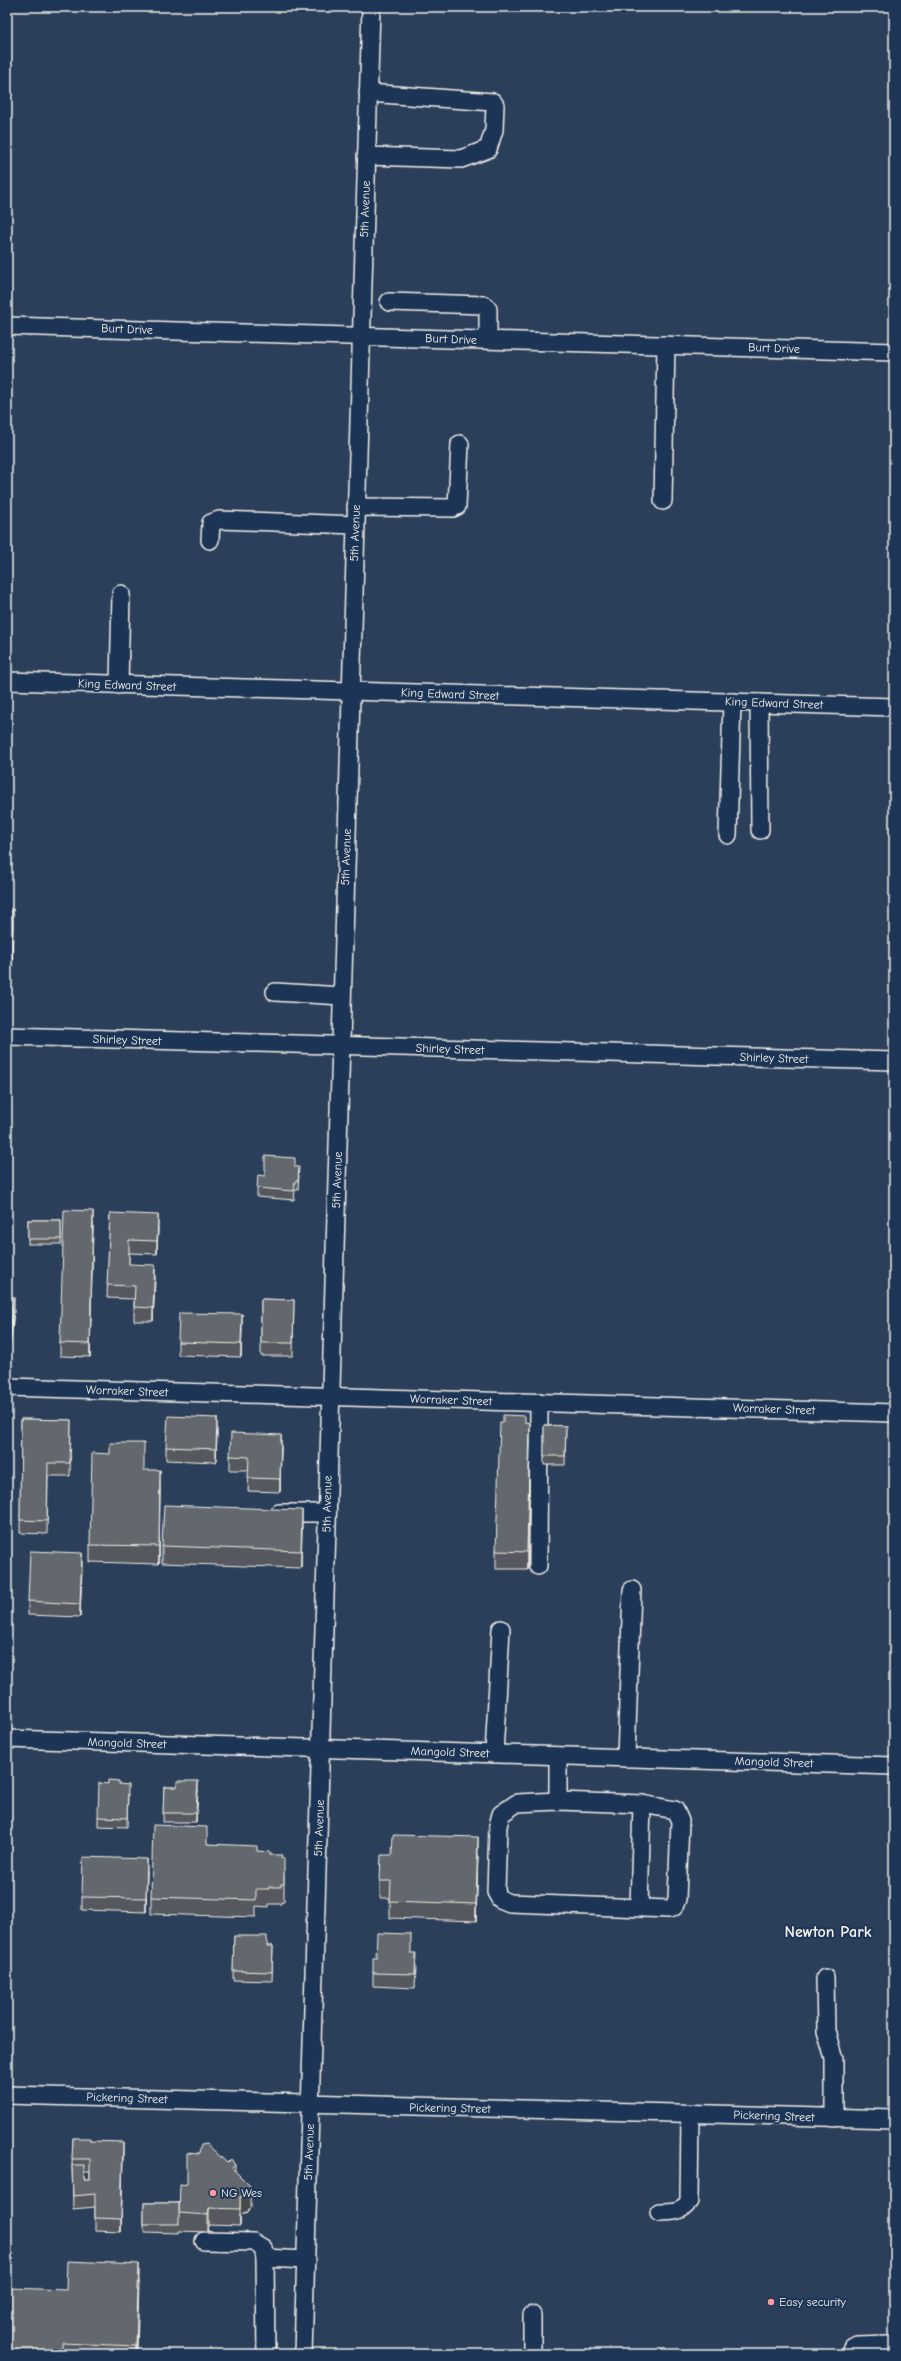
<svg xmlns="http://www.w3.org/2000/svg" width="901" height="2361" font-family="'Comic Neue',sans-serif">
<rect width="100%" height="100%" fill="#2b3f5b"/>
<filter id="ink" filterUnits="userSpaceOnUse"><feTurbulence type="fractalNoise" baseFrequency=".025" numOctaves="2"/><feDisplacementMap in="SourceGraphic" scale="8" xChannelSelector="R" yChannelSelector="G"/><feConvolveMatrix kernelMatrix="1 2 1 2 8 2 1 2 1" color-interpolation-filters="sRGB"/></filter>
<g filter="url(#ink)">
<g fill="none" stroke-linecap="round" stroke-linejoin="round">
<defs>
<g id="minor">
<path d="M 366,156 L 461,159 L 488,149 L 494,130 L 495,105 L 493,102 L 368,93"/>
<path d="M 389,302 L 484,305 L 488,309 L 488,340"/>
<path d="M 7,326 L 894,352"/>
<path d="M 663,501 L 666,345"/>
<path d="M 356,507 L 453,508 L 457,506 L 460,444"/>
<path d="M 210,540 L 211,523 L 219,520 L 355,525"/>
<path d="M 7,681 L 894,707"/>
<path d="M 119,685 L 121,594"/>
<path d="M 759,703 L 760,830"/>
<path d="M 728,835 L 732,702"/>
<path d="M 275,992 L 342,996"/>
<path d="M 7,1036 L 894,1061"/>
<path d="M 7,1387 L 894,1413"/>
<path d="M 279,1513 L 327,1513"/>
<path d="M 538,1566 L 539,1402"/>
<path d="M 7,1739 L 894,1766"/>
<path d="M 494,1754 L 501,1629"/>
<path d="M 626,1758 L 632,1590"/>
<path d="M 558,1801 L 642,1804 L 675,1810 L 680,1821 L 677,1899 L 674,1907 L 669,1909 L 510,1903 L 500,1899 L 496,1892 L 498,1826 L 501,1814 L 517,1803 Z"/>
<path d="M 558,1801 L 558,1756"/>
<path d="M 639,1907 L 642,1804"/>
<path d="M 825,1978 L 826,2031 L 834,2059 L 834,2118"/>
<path d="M 7,2095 L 894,2119"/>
<path d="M 659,2212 C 671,2212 683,2212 689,2201 L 690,2114"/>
<path d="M 204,2241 L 253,2242 L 263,2248 L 265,2258 L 266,2354"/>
<path d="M 265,2258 L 306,2260"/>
<path d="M 532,2315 L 532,2354"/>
<path d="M 303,2354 L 371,7"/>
<path d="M 850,2354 L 852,2348 L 857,2346 L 889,2345"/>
</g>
</defs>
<use href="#minor" stroke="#f4f1e8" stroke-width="20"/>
<use href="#minor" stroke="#1d3557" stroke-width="17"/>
</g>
<g fill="#54595e" stroke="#f4f1e8" fill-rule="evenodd">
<path d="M 7,909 L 13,923 L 12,966 L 7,966 Z"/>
<path d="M 295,1167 L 299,1176 L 298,1190 L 295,1190 L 294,1200 L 257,1197 L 257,1188 L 265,1176 Z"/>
<path d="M 110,1213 L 158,1228 L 157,1254 L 129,1253 L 129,1264 L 155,1278 L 153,1321 L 134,1321 L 134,1299 L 107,1298 Z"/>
<rect x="28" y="1220" width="33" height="24"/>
<path d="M 93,1224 L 90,1357 L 60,1356 L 60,1343 Z"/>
<path d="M 7,1296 L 14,1310 L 10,1346 L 7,1346 Z"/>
<path d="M 261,1299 L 294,1300 L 293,1356 L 261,1356 Z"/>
<path d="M 242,1328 L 241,1357 L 178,1355 L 178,1342 Z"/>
<path d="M 21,1419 L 71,1420 L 70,1476 L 48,1476 L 47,1534 L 20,1533 Z"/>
<path d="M 525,1422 L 530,1440 L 527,1569 L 496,1569 L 496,1551 Z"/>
<path d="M 544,1425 L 566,1426 L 565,1465 L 544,1465 Z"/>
<path d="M 217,1431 L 216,1462 L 166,1460 L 166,1447 Z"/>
<path d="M 281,1448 L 280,1492 L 248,1491 L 249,1470 L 230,1470 L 230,1456 Z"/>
<path d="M 144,1470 L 160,1487 L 159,1564 L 90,1562 L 90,1545 Z"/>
<path d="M 302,1527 L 301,1568 L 162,1563 L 162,1546 Z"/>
<path d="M 82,1567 L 80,1617 L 28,1615 L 28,1601 Z"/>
<path d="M 119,1784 L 128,1794 L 127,1827 L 98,1826 L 98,1817 Z"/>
<path d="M 164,1787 L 177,1787 L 198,1790 L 196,1822 L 163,1822 Z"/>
<path d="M 207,1844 L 257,1851 L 282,1858 L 284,1875 L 284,1902 L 281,1902 L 281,1904 L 269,1904 L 269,1907 L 256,1906 L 256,1917 L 151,1914 L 151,1897 Z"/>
<path d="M 478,1854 L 476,1921 L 390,1918 L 390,1898 L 380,1898 L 380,1881 L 392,1855 Z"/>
<path d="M 147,1872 L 146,1912 L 82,1910 L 82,1897 Z"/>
<path d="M 234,1936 L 267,1946 L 273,1946 L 272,1981 L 233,1980 Z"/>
<path d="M 411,1953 L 416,1967 L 415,1988 L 373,1986 L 373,1973 L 376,1958 Z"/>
<path d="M 73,2138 L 90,2141 L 123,2155 L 121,2232 L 95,2231 L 95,2207 L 73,2209 L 72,2165 ZM 84,2172 L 90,2172 L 90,2179 L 84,2179 Z"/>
<path d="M 227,2163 L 235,2171 L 251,2206 L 247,2213 L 240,2215 L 240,2226 L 209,2225 L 208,2232 L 179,2231 L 179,2233 L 144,2232 L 144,2203 L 179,2203 L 187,2184 Z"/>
<path d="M 139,2281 L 137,2354 L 8,2354 L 66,2290 Z"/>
</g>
<g fill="#45494c" stroke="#f4f1e8">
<path d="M 13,909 L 13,923 L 12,966 L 12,953 Z"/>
<path d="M 93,1211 L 93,1224 L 90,1357 L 90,1344 Z"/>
<path d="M 158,1215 L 158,1228 L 157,1254 L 157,1241 Z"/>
<path d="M 155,1265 L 155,1278 L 153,1321 L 153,1308 Z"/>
<path d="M 14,1297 L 14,1310 L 10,1346 L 10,1333 Z"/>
<path d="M 242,1314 L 242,1328 L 241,1357 L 241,1344 Z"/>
<path d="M 217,1418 L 217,1431 L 216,1462 L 216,1449 Z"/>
<path d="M 530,1423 L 530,1440 L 527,1569 L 527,1552 Z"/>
<path d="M 281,1435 L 281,1448 L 280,1492 L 280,1479 Z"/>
<path d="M 160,1470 L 160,1487 L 159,1564 L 159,1546 Z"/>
<path d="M 302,1510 L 302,1527 L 301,1568 L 301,1551 Z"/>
<path d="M 82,1553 L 82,1567 L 80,1617 L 80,1604 Z"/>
<path d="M 198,1781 L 198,1790 L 196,1822 L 196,1813 Z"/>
<path d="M 478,1837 L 478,1854 L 476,1921 L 476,1904 Z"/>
<path d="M 147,1859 L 147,1872 L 146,1912 L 146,1898 Z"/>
<path d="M 123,2142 L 123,2155 L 121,2232 L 121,2219 Z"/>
<path d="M 235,2165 L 235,2182 L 232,2168 Z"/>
<path d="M 251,2189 L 251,2206 L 247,2213 L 240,2215 L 240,2226 L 240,2197 Z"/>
<path d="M 209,2208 L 209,2225 L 208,2232 L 208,2215 Z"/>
<path d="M 139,2264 L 139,2281 L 136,2354 L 136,2346 Z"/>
</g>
<g fill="#62686d" stroke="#f4f1e8">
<path d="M 7,909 L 13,909 L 12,953 L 7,952 Z"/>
<path d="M 265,1156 L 295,1158 L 295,1167 L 299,1167 L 298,1181 L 295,1181 L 294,1191 L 257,1188 L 258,1175 L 265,1176 Z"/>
<path d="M 64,1210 L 93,1211 L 90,1344 L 60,1343 Z"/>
<path d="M 110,1213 L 158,1215 L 157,1241 L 129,1240 L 129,1264 L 155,1265 L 153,1308 L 134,1307 L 135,1286 L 107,1285 Z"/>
<rect x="28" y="1220" width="33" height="19"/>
<path d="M 7,1296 L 14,1297 L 10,1333 L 7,1333 Z"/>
<path d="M 261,1299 L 294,1300 L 293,1343 L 261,1343 Z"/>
<path d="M 179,1313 L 242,1314 L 241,1344 L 178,1342 Z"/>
<path d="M 503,1415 L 525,1416 L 525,1422 L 530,1423 L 527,1552 L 496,1551 L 500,1422 L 503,1422 Z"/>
<path d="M 168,1416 L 217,1418 L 216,1449 L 166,1447 Z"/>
<path d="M 21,1419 L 71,1420 L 70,1463 L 48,1463 L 47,1521 L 20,1520 Z"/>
<path d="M 544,1425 L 566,1426 L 565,1456 L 544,1456 Z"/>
<path d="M 231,1433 L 281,1435 L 280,1479 L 248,1478 L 249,1457 L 230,1456 Z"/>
<path d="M 110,1443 L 144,1443 L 144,1470 L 160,1470 L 159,1546 L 90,1545 L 92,1453 L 110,1454 Z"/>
<path d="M 164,1505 L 302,1510 L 301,1551 L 162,1546 Z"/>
<path d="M 30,1551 L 82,1553 L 80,1604 L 28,1601 Z"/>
<path d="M 108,1780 L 119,1781 L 119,1784 L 128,1785 L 127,1818 L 98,1817 L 99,1783 L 108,1784 Z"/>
<path d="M 177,1781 L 198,1781 L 196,1813 L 163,1813 L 164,1787 L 177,1787 Z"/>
<path d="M 153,1825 L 207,1827 L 207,1844 L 257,1846 L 257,1851 L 270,1852 L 270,1855 L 282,1855 L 281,1858 L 284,1858 L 284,1884 L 281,1884 L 281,1887 L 269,1887 L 269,1889 L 256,1889 L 256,1900 L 151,1897 Z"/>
<path d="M 393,1835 L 478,1837 L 476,1904 L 390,1901 L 391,1881 L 380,1881 L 381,1855 L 392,1855 Z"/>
<path d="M 83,1857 L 147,1859 L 146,1898 L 82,1897 Z"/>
<path d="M 377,1933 L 411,1934 L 411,1953 L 416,1953 L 415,1974 L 373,1973 L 373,1958 L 376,1958 Z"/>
<path d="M 234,1936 L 267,1936 L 267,1946 L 273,1946 L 272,1972 L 233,1971 Z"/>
<path d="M 73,2138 L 90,2138 L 90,2141 L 123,2142 L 121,2219 L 95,2218 L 95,2194 L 73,2196 L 72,2165 L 84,2165 L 84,2179 L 90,2179 L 90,2159 L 72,2159 Z"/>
<path d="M 207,2144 L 227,2163 L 231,2159 L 235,2165 L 232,2168 L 250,2186 L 251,2189 L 247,2196 L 240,2197 L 240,2209 L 209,2208 L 208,2215 L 179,2213 L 180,2185 L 187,2184 L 187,2153 L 199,2154 L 201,2145 Z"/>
<rect x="144" y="2203" width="35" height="21"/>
<path d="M 67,2261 L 139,2264 L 136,2346 L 62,2343 L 62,2354 L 8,2354 L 10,2288 L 66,2290 Z"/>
</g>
</g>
<g fill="#ff9aa2" stroke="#1d3557" stroke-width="1.5">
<circle cx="213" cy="2193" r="4"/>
<circle cx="771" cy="2302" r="4"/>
</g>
<g text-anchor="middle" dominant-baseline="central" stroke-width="4" stroke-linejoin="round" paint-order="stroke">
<g font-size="12" fill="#f4f1e8" stroke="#1d3557">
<text transform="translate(365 209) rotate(-88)">5th Avenue</text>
<text transform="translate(127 329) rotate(2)">Burt Drive</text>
<text transform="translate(451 339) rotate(2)">Burt Drive</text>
<text transform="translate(774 348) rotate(2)">Burt Drive</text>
<text transform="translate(355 533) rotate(-88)">5th Avenue</text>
<text transform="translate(127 685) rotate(2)">King Edward Street</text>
<text transform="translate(450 694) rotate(2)">King Edward Street</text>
<text transform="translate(774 703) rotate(2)">King Edward Street</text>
<text transform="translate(346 857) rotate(-88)">5th Avenue</text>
<text transform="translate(127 1040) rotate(2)">Shirley Street</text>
<text transform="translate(450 1049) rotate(2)">Shirley Street</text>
<text transform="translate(774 1058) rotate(2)">Shirley Street</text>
<text transform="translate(337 1180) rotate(-88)">5th Avenue</text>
<text transform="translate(127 1391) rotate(2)">Worraker Street</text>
<text transform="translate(451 1400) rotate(2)">Worraker Street</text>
<text transform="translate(774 1409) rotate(2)">Worraker Street</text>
<text transform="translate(327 1504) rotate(-89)">5th Avenue</text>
<text transform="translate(127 1743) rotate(2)">Mangold Street</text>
<text transform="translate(450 1752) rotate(2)">Mangold Street</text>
<text transform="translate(774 1762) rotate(2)">Mangold Street</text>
<text transform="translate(319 1828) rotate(-88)">5th Avenue</text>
<text transform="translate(127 2098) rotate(2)">Pickering Street</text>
<text transform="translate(450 2108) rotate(1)">Pickering Street</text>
<text transform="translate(774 2116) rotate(2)">Pickering Street</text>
<text transform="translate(309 2152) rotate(-88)">5th Avenue</text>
</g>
<g font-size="12" fill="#f4f1e8" stroke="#1d3557" text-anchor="start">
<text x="221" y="2193">NG Wes</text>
<text x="779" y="2302">Easy security</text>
</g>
<g font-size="16" font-weight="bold" fill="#f4f1e8" stroke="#1d3557">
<text x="828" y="1932">Newton Park</text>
</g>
</g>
<rect width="901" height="2361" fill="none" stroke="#1d3557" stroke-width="24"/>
<rect x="12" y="12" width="877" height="2337" fill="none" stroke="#f4f1e8" stroke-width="1.5" filter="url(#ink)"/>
</svg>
